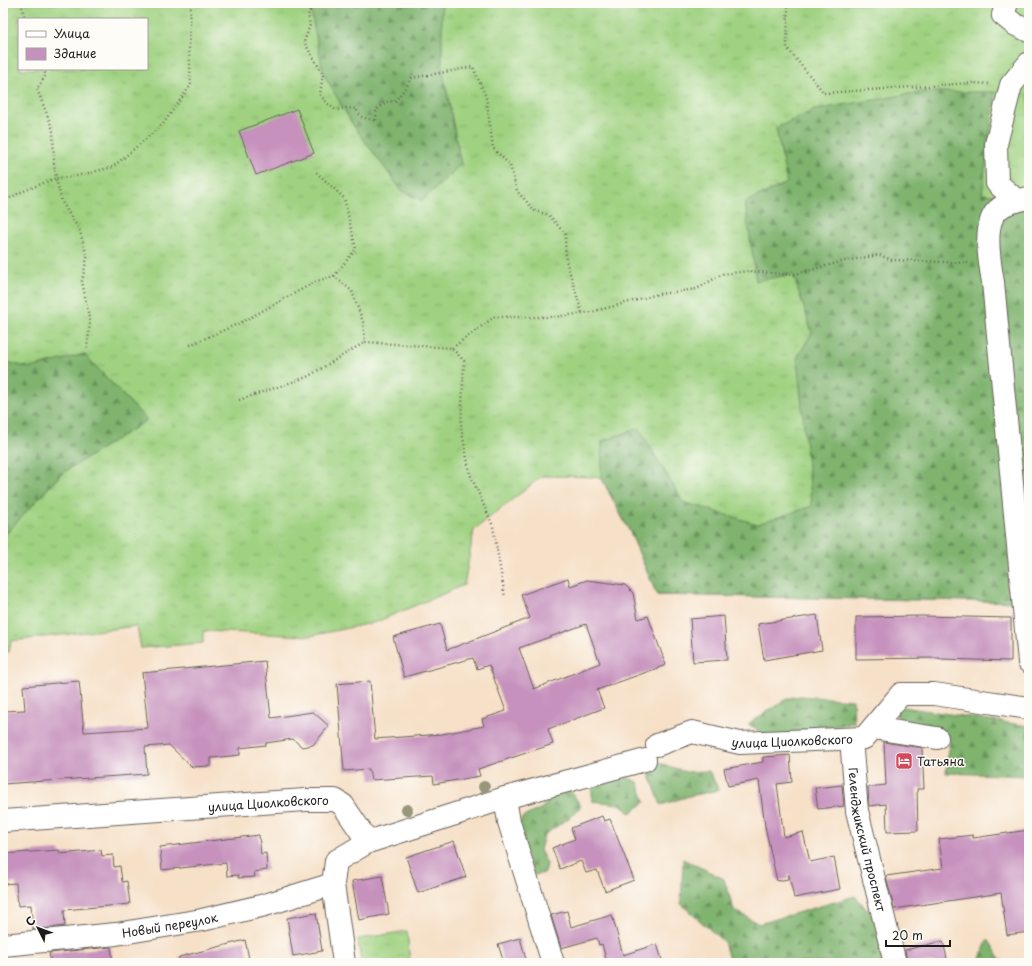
<svg xmlns="http://www.w3.org/2000/svg" width="1032" height="966" font-family="'Playpen Sans',sans-serif">
<defs>
<pattern id="grass-tufts" width="24" height="20" patternUnits="userSpaceOnUse"><rect width="24" height="20" fill="#9fd180"/><path d="M3 7l-1-3M5 7V3M7 7l1-3M15 17l-1-3M17 17v-4M19 17l1-3" fill="none" stroke="#88b36e"/></pattern>
<pattern id="forest-firs" width="22" height="20" patternUnits="userSpaceOnUse"><rect width="22" height="20" fill="#7fb36e"/><path d="M5 1l3.5 6h-7zM16 11l3.5 6h-7z" fill="#67915a"/></pattern>
</defs>
<rect width="100%" height="100%" fill="#fdfcf7"/>
<filter id="ink" filterUnits="userSpaceOnUse"><feTurbulence type="fractalNoise" baseFrequency=".025" numOctaves="2"/><feDisplacementMap in="SourceGraphic" scale="8" xChannelSelector="R" yChannelSelector="G"/><feConvolveMatrix kernelMatrix="1 2 1 2 8 2 1 2 1" color-interpolation-filters="sRGB"/></filter>
<filter id="wash" filterUnits="userSpaceOnUse"><feTurbulence type="fractalNoise" baseFrequency=".012" numOctaves="4" result="noise"/><feDisplacementMap in="SourceGraphic" scale="16" xChannelSelector="R" yChannelSelector="G"/><feGaussianBlur stdDeviation="0.9" result="paint"/><feColorMatrix in="noise" values="0 0 0 0 0 0 0 0 0 0 0 0 0 0 0 0 0 1.4 0 .05"/><feComposite in="paint" operator="in"/></filter>
<g filter="url(#wash)">
<rect width="100%" height="100%" fill="#f6e0c7"/>
<g fill="url(#grass-tufts)" stroke="#5e764e" fill-rule="evenodd">
<path d="M 3,3 L 1029,3 L 1029,602 L 657,595 L 631,534 L 601,477 L 542,476 L 474,530 L 464,585 L 376,622 L 310,636 L 203,631 L 203,643 L 141,648 L 137,626 L 11,641 L 9,652 L 3,653 L 3,537 L 61,474 L 146,420 L 84,355 L 30,368 L 3,361 ZM 19,19 L 147,19 L 147,69 L 19,69 Z"/>
<path d="M 407,931 L 410,963 L 361,963 L 358,939 Z"/>
</g>
<g fill="url(#forest-firs)" stroke="#4e6845">
<path d="M 304,3 L 442,3 L 442,67 L 461,164 L 422,201 L 401,190 L 353,125 L 324,75 L 311,13 Z"/>
<path d="M 921,92 L 995,92 L 982,194 L 1029,198 L 1029,602 L 657,595 L 631,534 L 601,477 L 602,441 L 639,428 L 683,502 L 757,524 L 812,506 L 797,358 L 812,333 L 793,274 L 756,281 L 745,202 L 787,183 L 776,128 L 814,110 Z"/>
<path d="M 84,354 L 147,420 L 61,474 L 3,537 L 3,361 L 30,368 Z"/>
<path d="M 801,696 L 853,700 L 854,723 L 797,732 L 769,739 L 748,724 L 788,698 Z"/>
<path d="M 896,706 L 1029,726 L 1029,776 L 946,773 L 950,737 L 909,725 L 896,715 Z"/>
<path d="M 657,762 L 686,772 L 709,771 L 719,790 L 689,796 L 661,805 L 649,773 Z"/>
<path d="M 624,776 L 638,782 L 645,802 L 630,813 L 620,804 L 592,801 L 592,787 L 605,779 Z"/>
<path d="M 570,790 L 581,806 L 572,816 L 544,835 L 540,850 L 547,864 L 545,873 L 534,875 L 515,827 L 523,817 L 542,808 L 556,792 Z"/>
<path d="M 683,859 L 724,879 L 734,910 L 759,924 L 855,896 L 902,948 L 908,963 L 730,963 L 724,942 L 681,904 Z"/>
<path d="M 988,939 L 1003,963 L 978,963 Z"/>
</g>
<g id="blocks">
<g fill="#c691bd" fill-rule="evenodd">
<path d="M 297,109 L 314,153 L 256,175 L 239,131 Z"/>
<path d="M 568,578 L 570,586 L 587,580 L 625,585 L 633,593 L 638,619 L 648,616 L 666,665 L 597,690 L 604,708 L 548,729 L 553,744 L 478,769 L 480,776 L 434,784 L 433,776 L 371,780 L 369,769 L 344,771 L 337,684 L 370,681 L 375,739 L 442,734 L 484,726 L 482,719 L 506,711 L 489,665 L 477,669 L 473,658 L 404,677 L 393,637 L 440,624 L 447,650 L 530,618 L 521,595 ZM 586,624 L 600,663 L 534,689 L 519,648 Z"/>
<path d="M 817,615 L 822,650 L 764,660 L 758,624 Z"/>
<path d="M 724,616 L 727,660 L 693,662 L 690,619 Z"/>
<path d="M 922,616 L 1011,618 L 1011,661 L 940,659 L 940,658 L 856,659 L 856,617 Z"/>
<path d="M 265,661 L 271,718 L 313,712 L 329,726 L 313,745 L 302,747 L 293,739 L 266,743 L 266,745 L 240,748 L 240,755 L 211,758 L 211,766 L 192,767 L 169,745 L 145,747 L 147,774 L 3,784 L 3,711 L 25,710 L 23,686 L 79,681 L 84,732 L 148,728 L 142,673 Z"/>
<path d="M 884,742 L 922,748 L 924,789 L 917,789 L 918,831 L 887,832 L 886,804 L 869,806 L 868,787 L 886,785 Z"/>
<path d="M 790,755 L 792,782 L 777,784 L 784,837 L 803,832 L 810,862 L 834,857 L 840,889 L 794,898 L 789,875 L 788,875 L 788,879 L 777,881 L 765,826 L 759,780 L 728,786 L 724,769 L 763,762 L 763,757 Z"/>
<path d="M 842,785 L 844,806 L 818,809 L 815,788 Z"/>
<path d="M 602,816 L 604,821 L 610,819 L 634,880 L 605,891 L 597,870 L 586,873 L 581,861 L 560,869 L 552,848 L 575,839 L 571,828 Z"/>
<path d="M 1029,830 L 1029,932 L 1007,935 L 1001,893 L 894,909 L 886,876 L 943,868 L 939,839 L 973,835 L 973,838 Z"/>
<path d="M 259,835 L 261,854 L 266,853 L 267,870 L 254,872 L 255,877 L 238,878 L 238,875 L 227,876 L 226,863 L 162,870 L 160,847 Z"/>
<path d="M 454,841 L 466,877 L 418,893 L 406,857 Z"/>
<path d="M 59,850 L 60,854 L 101,850 L 102,856 L 113,855 L 114,867 L 120,866 L 122,882 L 127,881 L 130,904 L 64,910 L 65,926 L 33,930 L 31,905 L 18,906 L 16,883 L 3,884 L 3,854 Z"/>
<path d="M 382,876 L 389,914 L 359,920 L 352,881 Z"/>
<path d="M 567,911 L 571,927 L 612,915 L 623,955 L 657,944 L 663,963 L 607,963 L 602,944 L 599,945 L 597,938 L 561,948 L 551,915 Z"/>
<path d="M 316,913 L 322,951 L 293,956 L 287,918 Z"/>
<path d="M 520,938 L 527,963 L 504,963 L 498,944 Z"/>
<path d="M 245,940 L 250,963 L 179,963 L 179,957 Z"/>
<path d="M 943,941 L 948,963 L 907,963 L 905,950 Z"/>
<path d="M 111,947 L 113,963 L 51,963 L 49,953 Z"/>
</g>
</g>
</g>
<g filter="url(#ink)">
<use href="#blocks" fill-opacity="0" stroke="#686158" stroke-width="1"/>
<g fill="none" stroke-linecap="round" stroke-linejoin="round">
<defs>
<g id="minor">
<path d="M 1007,3 L 1003,15 L 1014,24 L 1029,31"/>
<path d="M 1029,198 C 1020,200 1007,202 1000,208 C 981,221 990,264 993,282 L 1029,662"/>
<path d="M 1017,201 L 997,183 L 996,144 L 1011,85 L 1029,63"/>
<path d="M 873,728 L 937,738"/>
<path id="s1" d="M 851,739 L 857,811 L 895,963"/>
<path id="s2" d="M 657,745 L 692,732 L 740,743 L 864,738 L 901,694 L 934,694 L 1029,708"/>
<path d="M 505,798 L 509,822 L 553,963"/>
<path id="s3" d="M 3,821 L 305,800 L 335,800 L 343,805 L 368,842"/>
<path id="s4" d="M 3,945 L 116,934 L 202,920 L 265,905 L 333,884"/>
<path d="M 344,963 L 333,884 L 336,861 L 368,842 L 505,798 L 645,760"/>
</g>
</defs>
<use href="#minor" stroke="#686158" stroke-width="24"/>
<g stroke="#686158" stroke-width="2.5" stroke-dasharray="1 3" stroke-linecap="butt">
<path d="M 21,3 L 25,19"/>
<path d="M 310,3 L 308,7 L 310,11 L 308,15 L 310,25 L 304,42 L 323,74 L 320,95 L 328,104 L 336,110 L 347,108 L 356,109 L 361,117 L 376,121 L 376,110 L 386,102 L 395,101 L 404,90 L 412,78 L 473,67 L 486,97 L 493,148 L 510,165 L 517,191 L 535,211 L 549,215 L 565,234 L 566,260 L 582,313"/>
<path d="M 790,3 L 788,6 L 787,48 L 824,93 L 972,83 L 989,84"/>
<path d="M 43,69 L 46,75 L 37,89 L 53,130 L 54,163 L 56,178 L 72,177 L 113,167 L 163,124 L 191,85 L 189,46 L 191,3"/>
<path d="M 3,202 L 21,192 L 56,178 L 62,202 L 80,231 L 87,257 L 82,281 L 90,323 L 87,348"/>
<path d="M 334,276 L 352,291 L 363,322 L 365,342"/>
<path d="M 190,345 L 242,322 L 317,281 L 334,276 L 356,249 L 344,198 L 316,172"/>
<path d="M 452,348 L 494,317 L 554,317 L 592,312 L 659,294 L 697,289 L 722,274 L 749,271 L 792,275 L 844,261 L 879,255 L 892,260 L 968,263"/>
<path d="M 239,400 L 307,377 L 365,342 L 452,348 L 464,361 L 461,427 L 470,474 L 493,526 L 505,597"/>
</g>
<use href="#minor" stroke="#fff" stroke-width="22"/>
</g>
<g fill="#97977c">
<circle cx="484" cy="787" r="6"/>
<circle cx="407" cy="810" r="6"/>
</g>
</g>
<defs>
<symbol id="hotel-square" viewBox="-11 -11 22 22"><rect x="-9" y="-9" width="18" height="18" rx="4" fill="#d1495b" stroke="#fdfcf7"/><path d="M-6-4.5h1.5V1H6V5H4.5V3h-9V5H-6ZM-4 0a1.8 1.8 0 1 1 3.6 0ZM.5 0V-2.5h3Q6-2.5 6 0Z" fill="#fff"/></symbol>
</defs>
<g fill-rule="evenodd">
<use href="#hotel-square" x="894" y="751" width="20" height="20"/>
</g>
<g text-anchor="middle" dominant-baseline="central" stroke-width="3" stroke-linejoin="round" paint-order="stroke">
<g font-size="12" fill="#1c1c1c" stroke="#fdfcf7">
<text stroke="none"><textPath href="#s2" startOffset="139">улица Циолковского</textPath></text>
<text stroke="none"><textPath href="#s3" startOffset="266">улица Циолковского</textPath></text>
<text stroke="none"><textPath href="#s1" startOffset="102">Геленджикский проспект</textPath></text>
<text stroke="none"><textPath href="#s4" startOffset="168">Новый переулок</textPath></text>
</g>
<g font-size="12" fill="#1c1c1c" stroke="#fdfcf7" text-anchor="start">
<text x="917" y="761">Татьяна</text>
</g>
</g>
<rect width="1032" height="966" fill="none" stroke="#fdfcf7" stroke-width="16"/>
<rect x="18" y="18" width="130" height="52" fill="#fdfcf7" stroke="#a3a29f"/>
<rect x="26" y="31" width="20" height="6" fill="#ffffff" stroke="#a3a29f"/>
<text x="54" y="38" font-size="12" fill="#1c1c1c">Улица</text>
<rect x="26" y="48" width="20" height="12" fill="#c691bd" stroke="#a3a29f"/>
<text x="54" y="58" font-size="12" fill="#1c1c1c">Здание</text>
<g transform="translate(38 928) rotate(312)" stroke="#fdfcf7" stroke-width="3" paint-order="stroke">
<path d="M0-3L7 15L0 10L-7 15Z" fill="#1c1c1c"/>
<text y="-6" font-size="11" font-weight="bold" text-anchor="middle" fill="#1c1c1c">С</text>
</g>
<path d="M886 940v6h64v-6" fill="none" stroke="#1c1c1c" stroke-width="2"/>
<text x="892" y="940" font-size="12" fill="#1c1c1c" stroke="#fdfcf7" stroke-width="3" paint-order="stroke">20 m</text>
</svg>
